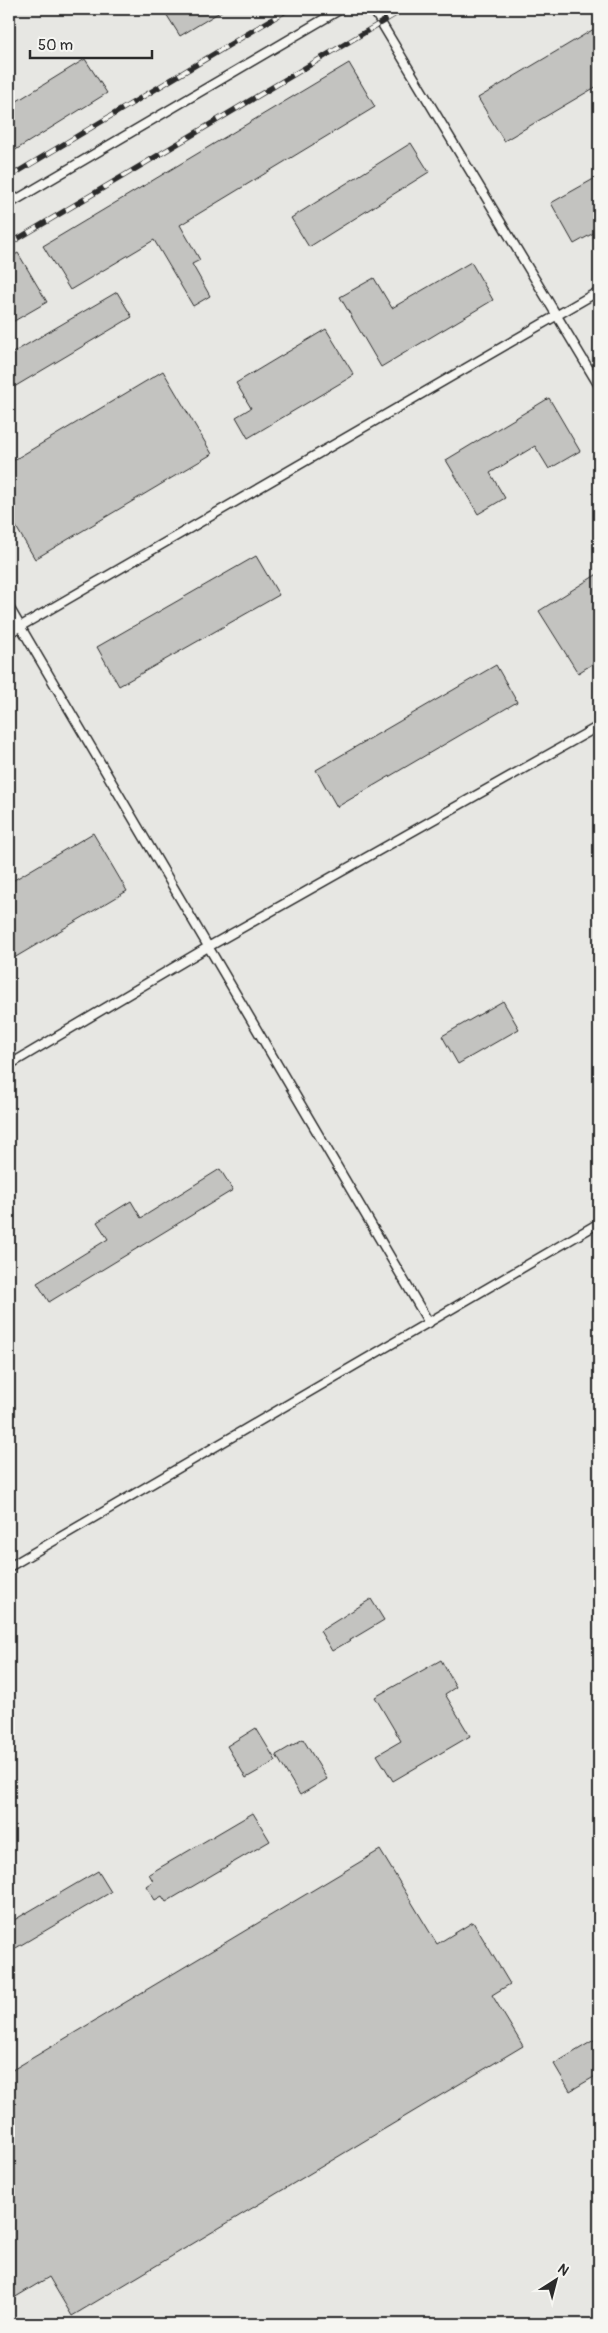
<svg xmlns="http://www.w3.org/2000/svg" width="608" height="2333" font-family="Pangolin,sans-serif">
<rect width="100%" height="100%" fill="#f6f6f2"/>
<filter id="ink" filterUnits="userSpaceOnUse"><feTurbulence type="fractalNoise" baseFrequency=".02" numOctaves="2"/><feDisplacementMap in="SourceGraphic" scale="10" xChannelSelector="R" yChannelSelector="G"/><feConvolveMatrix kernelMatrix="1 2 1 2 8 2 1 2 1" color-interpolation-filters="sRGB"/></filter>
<g filter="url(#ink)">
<rect fill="#e7e7e3" x="9" y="9" width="590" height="2315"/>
<g fill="#c3c3c0" stroke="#2b2b2b">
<path d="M 163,9 L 225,9 L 180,36 Z"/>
<path d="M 599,26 L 599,85 L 504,141 L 478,98 Z"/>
<path d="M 85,59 L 107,93 L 9,154 L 9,106 Z"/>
<path d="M 349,63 L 375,107 L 180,225 L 200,260 L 192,264 L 210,296 L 193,306 L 154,240 L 70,290 L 43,246 Z"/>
<path d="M 411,143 L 429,172 L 309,247 L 291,218 Z"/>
<path d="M 599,176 L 599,230 L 574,244 L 551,203 Z"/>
<path d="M 18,253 L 47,302 L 9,324 L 9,258 Z"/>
<path d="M 471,262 L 493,300 L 381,367 L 340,297 L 374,278 L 392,308 Z"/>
<path d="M 117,292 L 132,317 L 9,390 L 9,355 Z"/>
<path d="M 326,329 L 354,375 L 248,438 L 236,417 L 251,408 L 236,383 Z"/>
<path d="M 163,371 L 212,454 L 35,559 L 9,515 L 9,463 Z"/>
<path d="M 549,398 L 580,451 L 549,469 L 535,446 L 490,473 L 505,498 L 478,514 L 446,460 Z"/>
<path d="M 256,556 L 279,595 L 119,686 L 97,647 Z"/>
<path d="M 599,573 L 599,660 L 578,673 L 539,611 Z"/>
<path d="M 496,665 L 517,702 L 337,807 L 316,770 Z"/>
<path d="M 93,833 L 127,891 L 9,961 L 9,883 Z"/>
<path d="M 503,1001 L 519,1029 L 458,1064 L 442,1036 Z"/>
<path d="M 220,1169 L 233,1190 L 49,1302 L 37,1283 L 108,1239 L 97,1222 L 131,1201 L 141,1218 Z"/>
<path d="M 371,1599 L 384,1620 L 332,1651 L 320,1631 Z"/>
<path d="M 441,1660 L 456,1687 L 445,1694 L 470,1736 L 393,1781 L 377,1755 L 401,1741 L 375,1697 Z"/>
<path d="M 256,1728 L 276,1761 L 246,1778 L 227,1746 Z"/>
<path d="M 303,1739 L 327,1779 L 300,1795 L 276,1755 Z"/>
<path d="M 253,1813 L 270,1841 L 166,1902 L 162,1896 L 155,1900 L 146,1886 L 153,1881 L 149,1874 Z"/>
<path d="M 380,1850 L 437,1944 L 473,1922 L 510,1984 L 492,1995 L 523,2046 L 72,2316 L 49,2277 L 9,2301 L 9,2072 Z"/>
<path d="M 98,1871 L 111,1892 L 9,1952 L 9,1923 Z"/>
<path d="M 599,2037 L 599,2074 L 570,2091 L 554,2064 Z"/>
</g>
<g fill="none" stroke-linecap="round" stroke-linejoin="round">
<defs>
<g id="service">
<path d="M 373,9 L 599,386"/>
<path d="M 9,204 L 341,9"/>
<path d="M 9,607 L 429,1323"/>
<path d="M 9,633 L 599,291"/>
<path d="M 9,1065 L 208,947 L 599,726"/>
<path d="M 9,1567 L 599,1223"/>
</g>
</defs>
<use href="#service" stroke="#2b2b2b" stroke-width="11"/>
<use href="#service" stroke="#f6f6f2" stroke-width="8"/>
<defs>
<g id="rail">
<path d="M 9,177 L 289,9"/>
<path d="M 9,244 L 404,9"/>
</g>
</defs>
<use href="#rail" stroke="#2b2b2b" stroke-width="5.5"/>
<use href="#rail" stroke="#f6f6f2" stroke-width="4" stroke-dasharray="11" stroke-linecap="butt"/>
</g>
</g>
<rect width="608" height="2333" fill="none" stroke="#f6f6f2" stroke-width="30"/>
<rect x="15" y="15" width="578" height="2303" fill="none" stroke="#2b2b2b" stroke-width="2" filter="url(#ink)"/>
<g transform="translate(556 2280) rotate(36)" stroke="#f6f6f2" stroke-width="4" paint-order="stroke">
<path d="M0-4L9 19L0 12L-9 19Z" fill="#2b2b2b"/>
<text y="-8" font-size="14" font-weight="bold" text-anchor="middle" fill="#2b2b2b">N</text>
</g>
<path d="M30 50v8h122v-8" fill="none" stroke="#2b2b2b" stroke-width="2.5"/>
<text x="38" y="50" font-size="15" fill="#2b2b2b" stroke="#f6f6f2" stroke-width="4" paint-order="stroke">50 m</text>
</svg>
